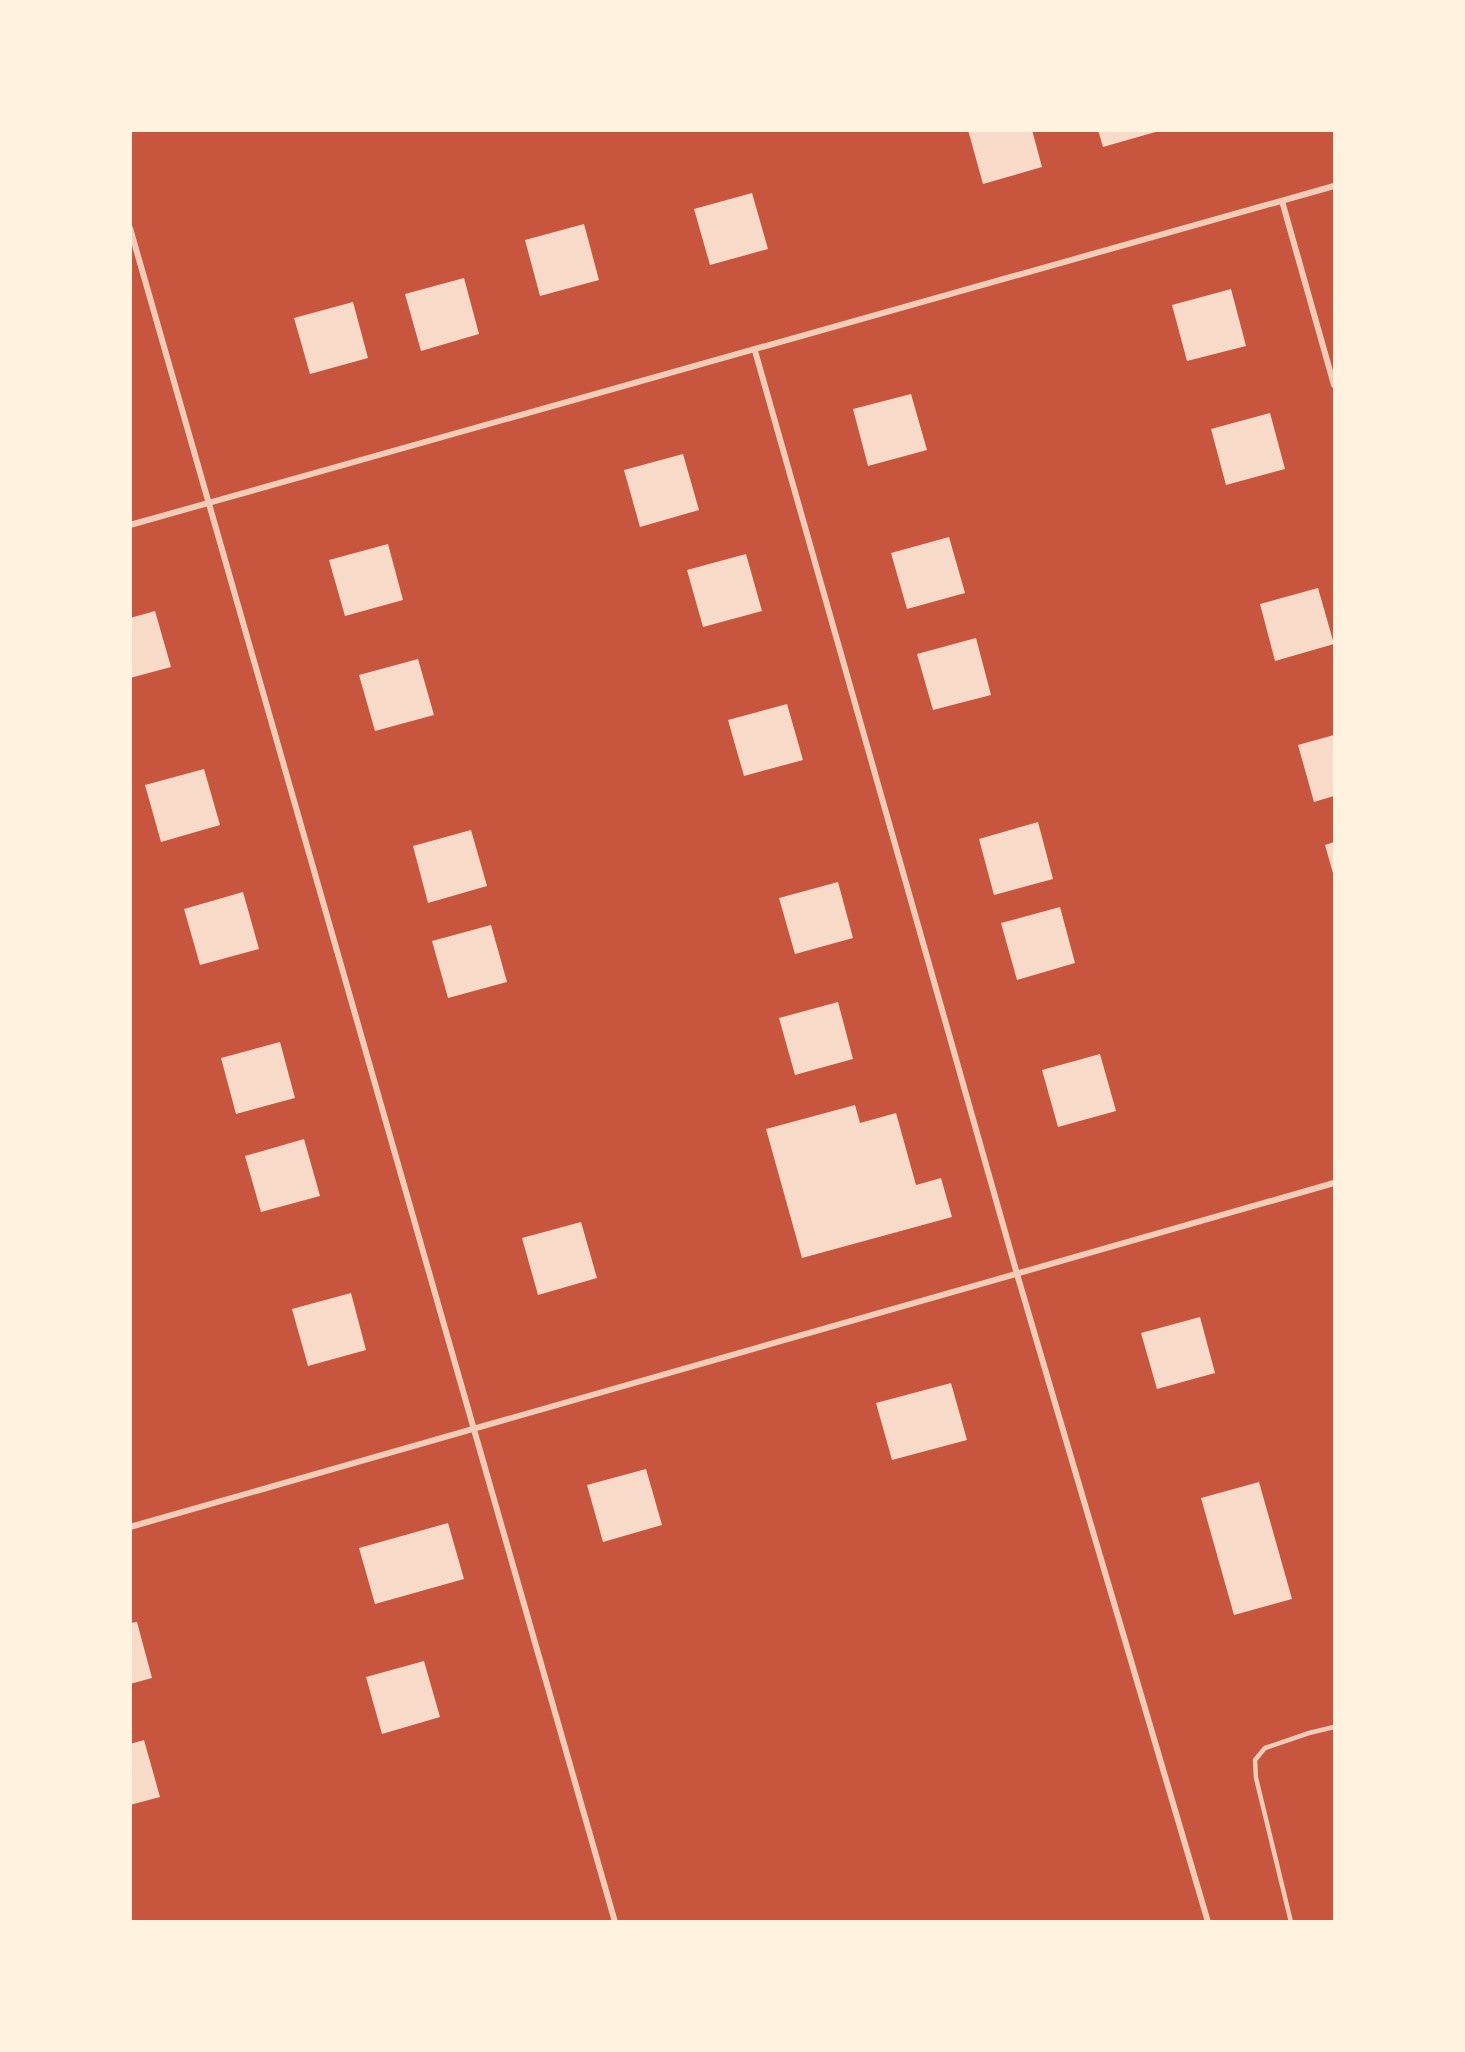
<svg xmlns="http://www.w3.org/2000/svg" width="1465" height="2052" font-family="'Alegreya Sans',sans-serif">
<rect width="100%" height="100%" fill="#c8553d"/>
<g fill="#f7dbc8">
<path d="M 968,130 L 1032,130 L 1042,167 L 983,184 Z"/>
<path d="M 1098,130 L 1159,130 L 1159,131 L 1103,147 Z"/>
<path d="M 752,193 L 768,249 L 710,265 L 694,209 Z"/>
<path d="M 584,224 L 599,280 L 540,296 L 525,240 Z"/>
<path d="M 464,278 L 479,334 L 421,351 L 405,294 Z"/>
<path d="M 1231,289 L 1246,346 L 1187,361 L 1172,305 Z"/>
<path d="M 353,302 L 368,358 L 310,374 L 294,318 Z"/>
<path d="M 911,394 L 927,450 L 868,466 L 853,409 Z"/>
<path d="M 1270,413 L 1285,469 L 1226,485 L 1211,429 Z"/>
<path d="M 683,454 L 699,510 L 640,527 L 624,470 Z"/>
<path d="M 949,537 L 965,593 L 907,609 L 891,553 Z"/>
<path d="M 388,544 L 403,600 L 345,616 L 329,560 Z"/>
<path d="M 746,554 L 762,611 L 703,627 L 687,570 Z"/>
<path d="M 1318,588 L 1334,644 L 1275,661 L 1260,604 Z"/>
<path d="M 155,611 L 171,667 L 130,678 L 130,618 Z"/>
<path d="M 976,638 L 991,695 L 933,710 L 917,654 Z"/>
<path d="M 418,659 L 434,715 L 375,731 L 359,675 Z"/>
<path d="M 787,704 L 803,760 L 744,776 L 728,720 Z"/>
<path d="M 1334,735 L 1334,796 L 1314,802 L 1298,745 Z"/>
<path d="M 204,769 L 220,825 L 161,842 L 145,785 Z"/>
<path d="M 1038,822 L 1053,879 L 994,895 L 979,839 Z"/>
<path d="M 471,830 L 487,886 L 428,903 L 413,846 Z"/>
<path d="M 1334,842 L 1334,877 L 1325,845 Z"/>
<path d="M 838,882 L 853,938 L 795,954 L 779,898 Z"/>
<path d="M 243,892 L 259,949 L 200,965 L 184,909 Z"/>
<path d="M 1060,907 L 1075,963 L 1017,980 L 1001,923 Z"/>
<path d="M 491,925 L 507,982 L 448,998 L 432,941 Z"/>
<path d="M 838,1002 L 853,1059 L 795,1075 L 779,1018 Z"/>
<path d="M 280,1042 L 295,1098 L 236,1114 L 221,1058 Z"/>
<path d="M 1100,1054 L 1116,1111 L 1058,1127 L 1042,1070 Z"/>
<path d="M 855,1105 L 860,1123 L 896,1113 L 916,1185 L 941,1178 L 952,1217 L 802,1258 L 766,1129 Z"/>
<path d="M 304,1139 L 320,1196 L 261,1212 L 245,1156 Z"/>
<path d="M 581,1222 L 597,1278 L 538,1295 L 522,1238 Z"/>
<path d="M 351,1293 L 366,1350 L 308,1366 L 292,1309 Z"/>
<path d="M 1200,1317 L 1215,1373 L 1157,1389 L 1141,1333 Z"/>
<path d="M 951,1383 L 967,1440 L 892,1460 L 876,1403 Z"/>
<path d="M 646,1469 L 662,1525 L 603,1542 L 587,1485 Z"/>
<path d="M 1259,1482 L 1292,1599 L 1234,1615 L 1201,1498 Z"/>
<path d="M 448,1523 L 464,1579 L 375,1604 L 359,1548 Z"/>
<path d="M 137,1622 L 152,1678 L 130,1684 L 130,1623 Z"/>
<path d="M 424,1661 L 440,1717 L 382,1734 L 366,1677 Z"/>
<path d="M 144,1740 L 160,1797 L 130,1805 L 130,1744 Z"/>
</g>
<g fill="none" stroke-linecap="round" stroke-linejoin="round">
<path stroke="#f1ccb7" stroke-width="4.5" d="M 1291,1922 L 1256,1778 L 1255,1760 L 1265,1748 L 1309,1733 L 1334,1727"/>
<g stroke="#f1ccb7" stroke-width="6">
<path d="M 1282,201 L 1334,385"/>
<path d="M 130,228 L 615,1922"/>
<path d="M 755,351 L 1017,1274 L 1208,1922"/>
<path d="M 130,525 L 1334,186"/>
<path d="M 130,1527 L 1334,1183"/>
</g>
</g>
<rect width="1465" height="2052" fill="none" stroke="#fff3e0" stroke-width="264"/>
</svg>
